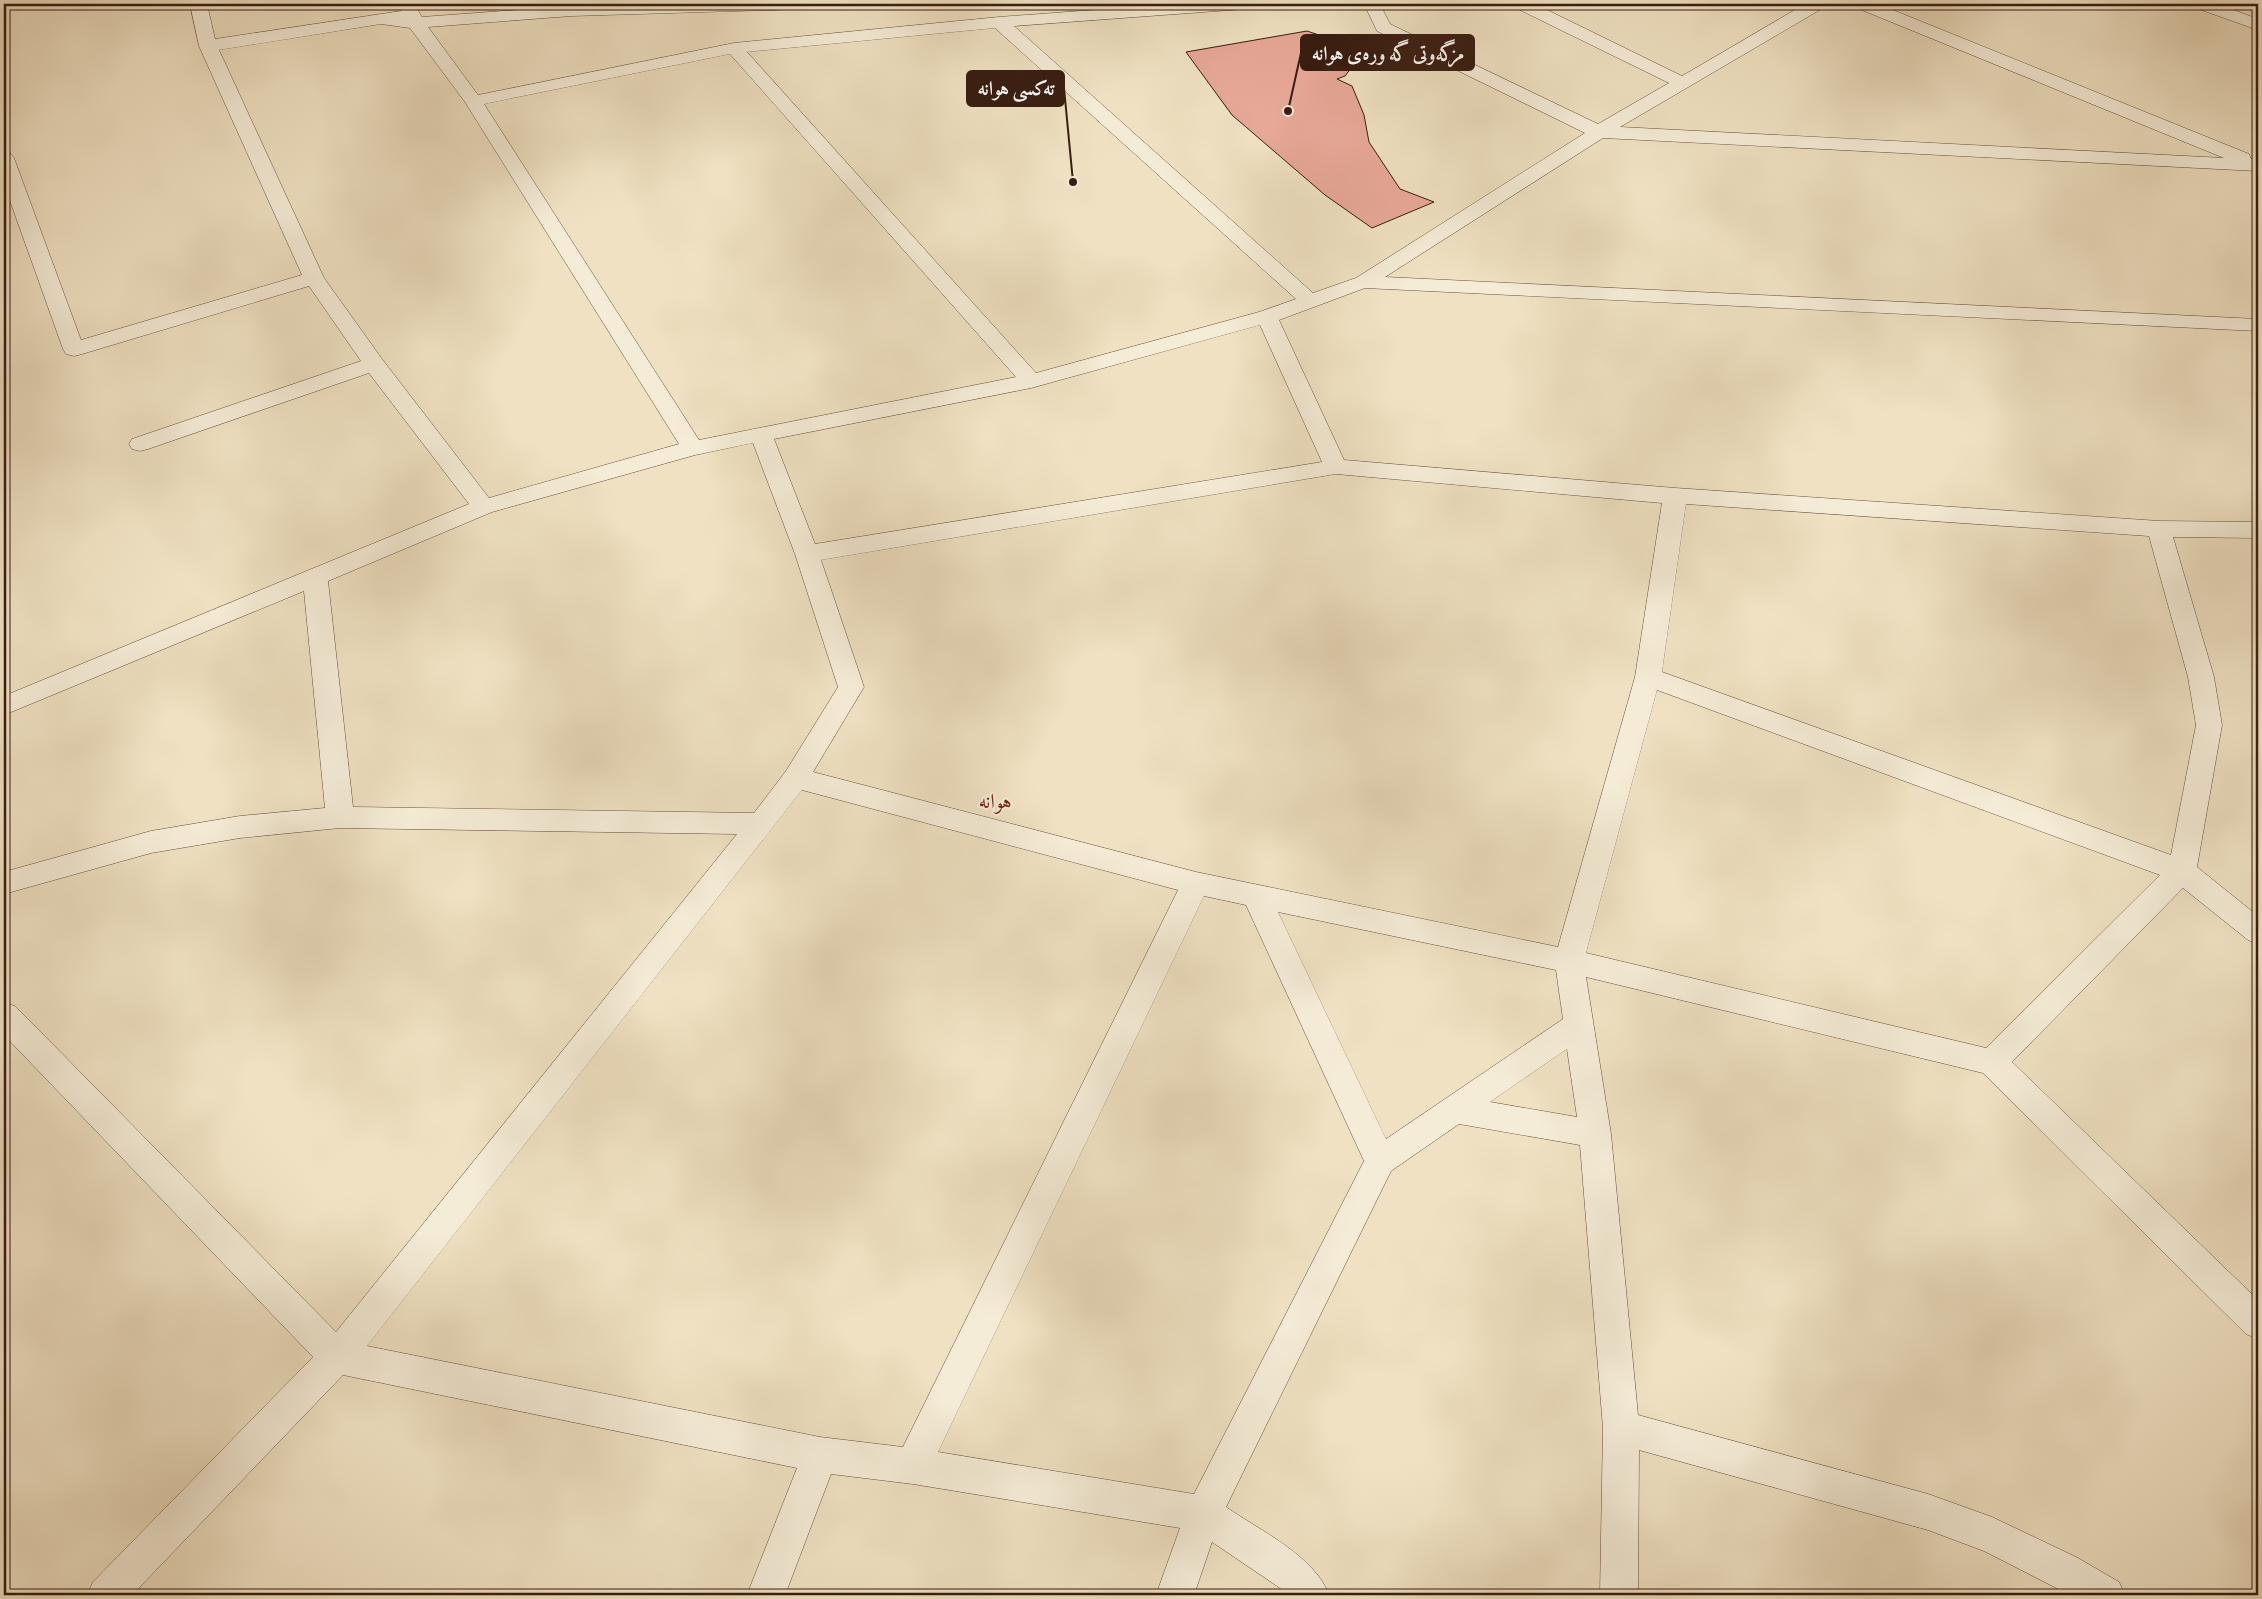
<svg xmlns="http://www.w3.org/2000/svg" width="2262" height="1599" font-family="Alegreya,Amiri,serif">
<rect width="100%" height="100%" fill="#efe1c2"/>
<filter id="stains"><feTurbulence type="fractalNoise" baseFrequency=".004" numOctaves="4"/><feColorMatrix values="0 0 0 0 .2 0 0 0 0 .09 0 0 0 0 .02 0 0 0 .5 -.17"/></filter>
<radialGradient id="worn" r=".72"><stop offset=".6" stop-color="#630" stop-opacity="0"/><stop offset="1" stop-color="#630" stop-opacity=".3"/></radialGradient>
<path fill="#e7a897" stroke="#381d11" d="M 1307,31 L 1343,43 L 1349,57 L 1351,68 L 1345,76 L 1337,79 L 1352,86 L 1364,115 L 1369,142 L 1400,189 L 1434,202 L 1372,228 L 1325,195 L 1232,115 L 1186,52 Z"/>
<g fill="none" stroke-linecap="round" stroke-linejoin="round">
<defs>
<g id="minor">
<path d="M 190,4 L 207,4 L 215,39 L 401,11 L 398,4 L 414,4 L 422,17 L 571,6 L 811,4 L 808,8 L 802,9 L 571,16 L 428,27 L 478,95 L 734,43 L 999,17 L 1177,4 L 1252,4 L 1250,8 L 1244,9 L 1014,26 L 1313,293 L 1356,278 L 1585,133 L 1377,31 L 1364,4 L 1380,4 L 1390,24 L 1598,124 L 1669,83 L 1516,8 L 1514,4 L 1535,4 L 1682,76 L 1805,4 L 1825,4 L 1823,8 L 1620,127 L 2224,158 L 1857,8 L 1854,4 L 1878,4 L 2249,154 L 2251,159 L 2258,159 L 2258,171 L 1603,138 L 1385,277 L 2258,319 L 2258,331 L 1365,288 L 1279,320 L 1344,460 L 1675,488 L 2159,521 L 2258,522 L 2258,538 L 2173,537 L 2214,677 L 2222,725 L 2197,867 L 2258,916 L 2258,944 L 2248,940 L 2183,888 L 2012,1062 L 2258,1300 L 2258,1339 L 2246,1334 L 1983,1073 L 1586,977 L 1611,1134 L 1638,1415 L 1928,1494 L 1992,1517 L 2078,1558 L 2119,1582 L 2125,1595 L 2070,1595 L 1984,1551 L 1928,1530 L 1639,1450 L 1638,1595 L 1600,1595 L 1603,1428 L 1580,1145 L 1459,1124 L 1391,1171 L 1226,1507 C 1259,1530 1315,1556 1329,1595 L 1286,1595 L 1280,1588 L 1212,1542 L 1194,1595 L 1156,1595 L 1180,1528 L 913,1484 L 831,1474 L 785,1595 L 747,1595 L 797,1468 L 343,1375 L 132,1595 L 87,1595 L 93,1582 L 313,1357 L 4,1035 L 4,1003 L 15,1006 L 336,1332 L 737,834 L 340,828 L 240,838 L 151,853 L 4,894 L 4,872 L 151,831 L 240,816 L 325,808 L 304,591 L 4,715 L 4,696 L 469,504 L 369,373 L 148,449 L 140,451 L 132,449 L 129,444 L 132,439 L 361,361 L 309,286 L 82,354 L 74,356 L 66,354 L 63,349 L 4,184 L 4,152 L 11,154 L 14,158 L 81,340 L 302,275 L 199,46 ZM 381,24 L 410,28 L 465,102 L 679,444 L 489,498 L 382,359 L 324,278 L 219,50 ZM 995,28 L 1296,299 L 1259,312 L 1036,373 L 747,52 ZM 730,54 L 1016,377 L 699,440 L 484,104 ZM 1260,325 L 1322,462 L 815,544 L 774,439 L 1031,388 ZM 753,443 L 795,554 L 838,687 L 786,771 L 754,813 L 353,807 L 328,581 L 492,512 L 695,455 ZM 1336,474 L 1662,503 L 1635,677 L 1558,947 L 1196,872 L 813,772 L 864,687 L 821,560 ZM 1686,504 L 2149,536 L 2188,677 L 2196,725 L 2171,855 L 1662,672 ZM 1657,690 L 2160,875 L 1986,1048 L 1586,953 ZM 802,790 L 1178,890 L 903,1447 L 820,1437 L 367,1346 ZM 1204,896 L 1246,905 L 1364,1161 L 1194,1494 L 938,1452 ZM 1278,912 L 1556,970 L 1563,1019 L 1386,1139 ZM 1567,1049 L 1577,1117 L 1490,1102 Z"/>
<path d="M 2193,4 L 2217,4 L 2258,19 L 2258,30 L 2196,8 Z"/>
</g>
</defs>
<use href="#minor" stroke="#664e3d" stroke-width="1"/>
<use href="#minor" fill="#f5ecd7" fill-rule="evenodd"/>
</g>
<g text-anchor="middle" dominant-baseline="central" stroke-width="4" stroke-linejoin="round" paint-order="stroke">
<g font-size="21" fill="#7a1f14" stroke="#f5ecd7">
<text x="995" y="801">هوانە</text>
</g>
</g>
<path fill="none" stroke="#381d11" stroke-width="2" d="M1288 111L1301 53M1073 182L1064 88"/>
<g fill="#381d11" stroke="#f5ecd7" stroke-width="2">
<circle cx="1288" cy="111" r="5"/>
<circle cx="1073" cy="182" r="5"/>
</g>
<g fill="#381d11" stroke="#381d11" stroke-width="2">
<rect x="1301" y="35" width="173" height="35" rx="5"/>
<rect x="967" y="71" width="97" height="35" rx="5"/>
</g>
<g font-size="20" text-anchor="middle" font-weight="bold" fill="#fff">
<text x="1388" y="60">مزگەوتی گە ورەی هوانە</text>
<text x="1016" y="95">تەکسی هوانە</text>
</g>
<rect width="2262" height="1599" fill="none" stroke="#efe1c2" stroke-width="20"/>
<rect x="5" y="5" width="2252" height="1589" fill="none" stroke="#381d11" stroke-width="2.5"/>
<rect x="10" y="10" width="2242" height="1579" fill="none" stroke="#381d11"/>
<rect width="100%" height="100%" filter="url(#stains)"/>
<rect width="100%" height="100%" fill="url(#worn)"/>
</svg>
